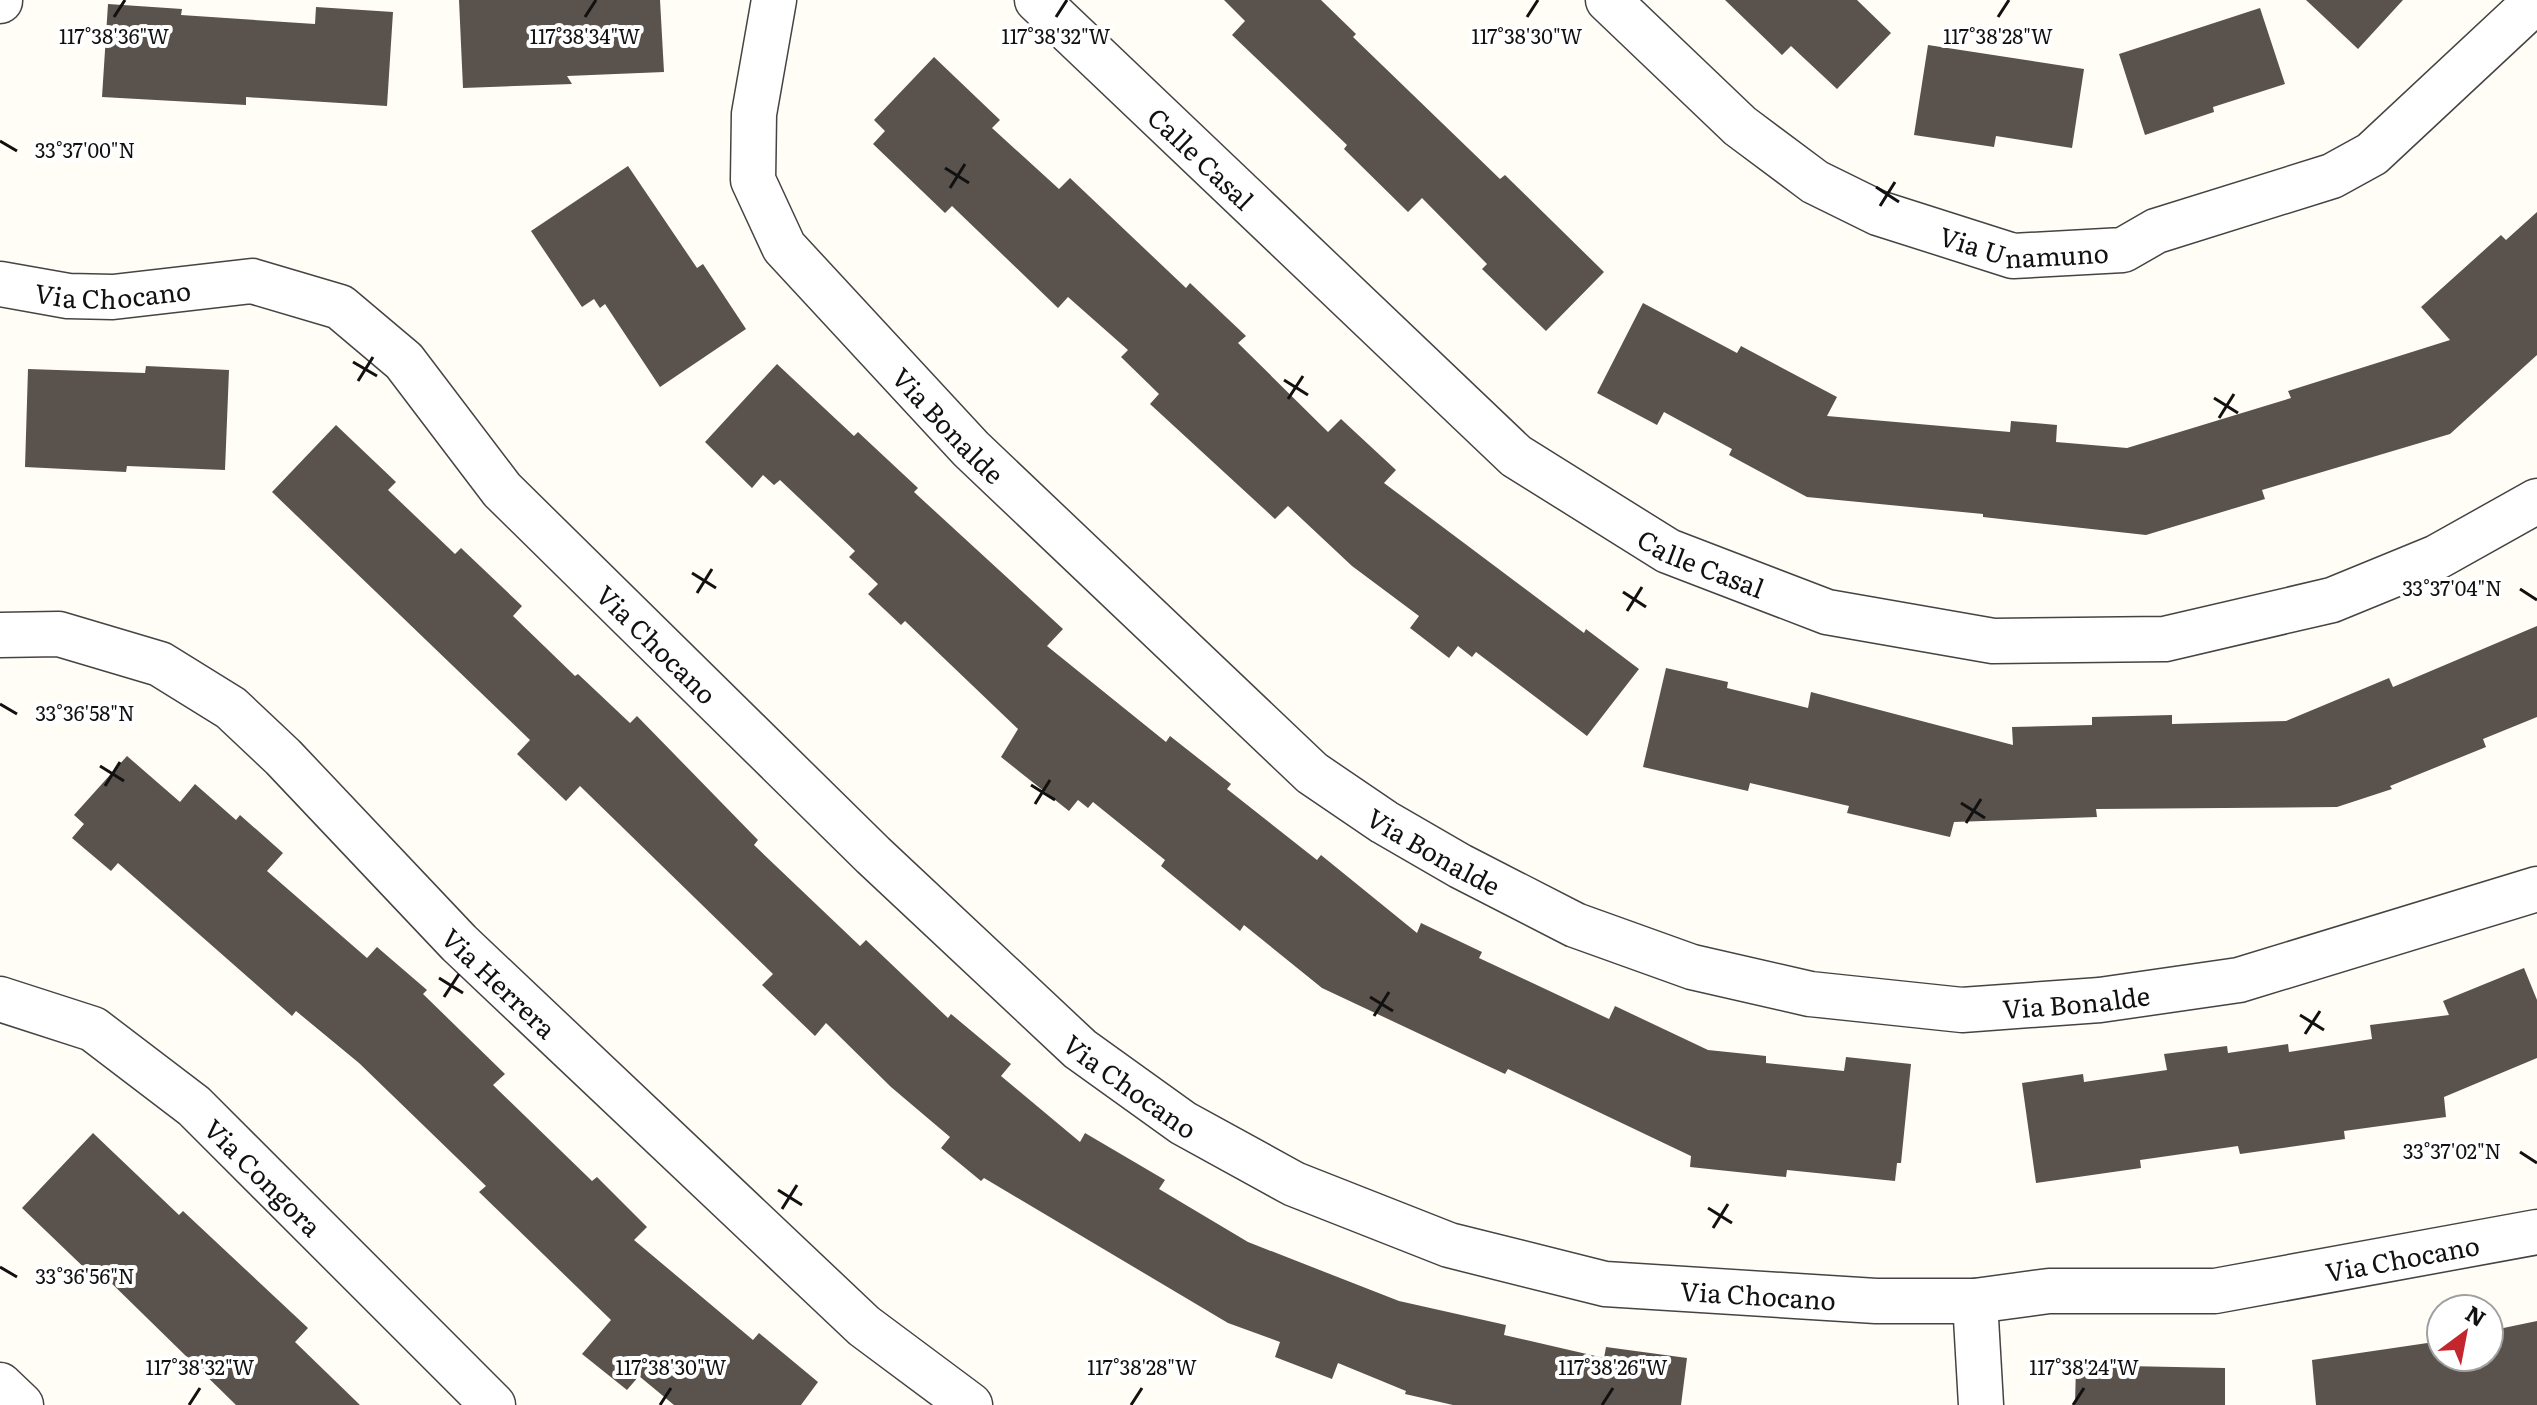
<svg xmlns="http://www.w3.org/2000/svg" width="2537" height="1405" font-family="Literata,serif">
<rect width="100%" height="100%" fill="#fffdf5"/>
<g fill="#5a524d">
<path d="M 459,0 L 660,0 L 664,72 L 567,76 L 572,84 L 463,88 Z"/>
<path d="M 1224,0 L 1321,0 L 1356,34 L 1353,37 L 1500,179 L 1505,175 L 1604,272 L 1546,331 L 1482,269 L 1487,264 L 1422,198 L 1408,212 L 1344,149 L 1347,145 L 1232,35 L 1245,21 Z"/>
<path d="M 1725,0 L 1857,0 L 1891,33 L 1837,89 L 1791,46 L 1782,55 Z"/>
<path d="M 2306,0 L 2403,0 L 2358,49 Z"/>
<path d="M 108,4 L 182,9 L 181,15 L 315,24 L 316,7 L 393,12 L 387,106 L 246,97 L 246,105 L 102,97 Z"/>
<path d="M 2260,8 L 2285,84 L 2213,107 L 2214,112 L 2145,135 L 2119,54 Z"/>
<path d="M 1928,45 L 2084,69 L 2072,148 L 1996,136 L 1994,147 L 1914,135 Z"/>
<path d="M 934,57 L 1000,120 L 992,128 L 1059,189 L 1070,178 L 1186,288 L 1190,283 L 1246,336 L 1238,343 L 1328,432 L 1341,419 L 1396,470 L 1384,483 L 1584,633 L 1586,629 L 1639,669 L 1587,736 L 1476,652 L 1472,657 L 1458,646 L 1449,658 L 1410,628 L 1419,616 L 1352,566 L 1288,506 L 1275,519 L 1150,404 L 1159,394 L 1121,357 L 1128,350 L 1068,297 L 1058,308 L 952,206 L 945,213 L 873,144 L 885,131 L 874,120 Z"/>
<path d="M 628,166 L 697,268 L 703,264 L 746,329 L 660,387 L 605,304 L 600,308 L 594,299 L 582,307 L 531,231 Z"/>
<path d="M 2537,212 L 2537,355 L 2450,434 L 2262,490 L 2265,499 L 2146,535 L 1983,517 L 1983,514 L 1807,497 L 1729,455 L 1732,449 L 1664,412 L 1657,425 L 1597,393 L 1643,303 L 1737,353 L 1741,346 L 1837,397 L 1827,416 L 2010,432 L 2011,421 L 2057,425 L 2056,442 L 2127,448 L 2291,398 L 2288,391 L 2450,340 L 2421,307 L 2501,235 L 2506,240 Z"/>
<path d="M 777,364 L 854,436 L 858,432 L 918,488 L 914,492 L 1063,629 L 1047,646 L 1166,742 L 1170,736 L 1231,784 L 1227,789 L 1317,860 L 1321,855 L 1417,933 L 1421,923 L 1482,952 L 1479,958 L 1609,1019 L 1615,1006 L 1708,1050 L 1766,1056 L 1766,1063 L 1844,1071 L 1846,1057 L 1911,1064 L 1901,1163 L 1897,1163 L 1895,1181 L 1787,1170 L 1786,1177 L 1690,1167 L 1691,1156 L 1508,1069 L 1505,1074 L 1322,988 L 1244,925 L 1240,931 L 1161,866 L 1165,860 L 1093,802 L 1088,808 L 1078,800 L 1069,811 L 1001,757 L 1018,729 L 905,621 L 901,625 L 868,594 L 878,584 L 849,557 L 855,551 L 780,480 L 774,485 L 763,475 L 752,488 L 705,442 Z"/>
<path d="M 146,366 L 229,370 L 225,470 L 127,466 L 126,472 L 25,467 L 28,369 L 145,373 Z"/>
<path d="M 336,425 L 396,482 L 388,490 L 455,554 L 461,548 L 522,606 L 513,616 L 575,676 L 578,674 L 630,723 L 637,716 L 758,840 L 754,845 L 819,907 L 860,946 L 866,940 L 948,1018 L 951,1014 L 1011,1064 L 1001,1076 L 1080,1142 L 1085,1133 L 1165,1180 L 1159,1189 L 1248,1242 L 1399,1301 L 1506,1325 L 1504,1335 L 1604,1358 L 1606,1347 L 1687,1358 L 1681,1405 L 1453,1405 L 1405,1394 L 1406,1391 L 1338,1363 L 1332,1379 L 1275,1357 L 1280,1342 L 1228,1323 L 984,1178 L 981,1181 L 941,1148 L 950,1137 L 891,1087 L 826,1023 L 815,1036 L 762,985 L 773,974 L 580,786 L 566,801 L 517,754 L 530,740 L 272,492 Z"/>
<path d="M 2537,626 L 2537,717 L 2483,739 L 2486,747 L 2390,786 L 2392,789 L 2337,807 L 2096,809 L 2097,817 L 1954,822 L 1950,837 L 1847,813 L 1849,806 L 1750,783 L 1748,791 L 1643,767 L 1666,668 L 1728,682 L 1727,688 L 1808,708 L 1811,692 L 2013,745 L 2012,727 L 2092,725 L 2092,717 L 2172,715 L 2172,724 L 2286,721 L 2389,678 L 2393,687 Z"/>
<path d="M 127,756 L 180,802 L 195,784 L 236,820 L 240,815 L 283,853 L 267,871 L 367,958 L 377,947 L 427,990 L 423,994 L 505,1074 L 493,1085 L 592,1181 L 597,1177 L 647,1227 L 634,1240 L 753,1340 L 759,1333 L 818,1382 L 801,1405 L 674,1405 L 639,1376 L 627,1390 L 582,1354 L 611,1320 L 479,1192 L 486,1186 L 359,1063 L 296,1011 L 292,1016 L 118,863 L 111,871 L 72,838 L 84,824 L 74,815 Z"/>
<path d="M 2524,968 L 2537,1000 L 2537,1058 L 2444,1097 L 2446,1117 L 2344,1131 L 2345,1139 L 2240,1154 L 2238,1146 L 2140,1160 L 2141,1168 L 2036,1183 L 2022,1083 L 2083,1074 L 2084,1082 L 2167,1070 L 2164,1054 L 2227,1046 L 2228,1053 L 2288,1044 L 2289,1052 L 2372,1039 L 2370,1025 L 2449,1015 L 2443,1001 Z"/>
<path d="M 93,1133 L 179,1215 L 183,1211 L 308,1328 L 295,1342 L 360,1405 L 236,1405 L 100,1272 L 95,1278 L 22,1208 Z"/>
<path d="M 2537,1321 L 2537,1405 L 2316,1405 L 2312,1360 L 2441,1341 L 2441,1357 L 2489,1357 L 2489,1331 Z"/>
<path d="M 2076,1365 L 2225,1368 L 2225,1405 L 2075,1405 Z"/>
</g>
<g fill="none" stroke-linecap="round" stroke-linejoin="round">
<defs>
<g id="minor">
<path id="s1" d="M 774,0 L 754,114 L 753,180 L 784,247 L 971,449 L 1312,773 L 1384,822 L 1460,866 L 1575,925 L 1692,967 L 1810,994 L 1962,1010 L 2100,1000 L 2239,980 L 2537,889"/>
<path id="s2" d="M 1608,0 L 1740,126 L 1815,182 L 1878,213 L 2013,256 L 2123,250 L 2156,231 L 2332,176 L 2372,154 L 2537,0"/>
<path id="s3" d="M 0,284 L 68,296 L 113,297 L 252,281 L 340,307 L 404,361 L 502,490 L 873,855 L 1080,1049 L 1183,1123 L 1294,1184 L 1449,1245 L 1605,1284 L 1876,1301 L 1975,1301 L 2049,1291 L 2215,1291 L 2537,1232"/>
<path id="s4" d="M 0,635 L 59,634 L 160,664 L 231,708 L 283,757 L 459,943 L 864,1326 L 970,1405"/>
<path id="s5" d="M 0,999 L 93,1029 L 194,1106 L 493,1405"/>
<path d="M 1975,1301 L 1981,1405"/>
<path d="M 0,1385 L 21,1405"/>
</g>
<g id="tertiary">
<path id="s6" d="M 1037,0 L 1516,456 L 1668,551 L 1827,612 L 1993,641 L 2165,639 L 2332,600 L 2437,557 L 2537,501"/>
<path d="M 0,1 L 0,0"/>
</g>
</defs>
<use href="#minor" stroke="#444" stroke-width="47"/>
<use href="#tertiary" stroke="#444" stroke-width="47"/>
<use href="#minor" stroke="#fff" stroke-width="44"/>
<use href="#tertiary" stroke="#fff" stroke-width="44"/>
</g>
<path fill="none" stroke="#111" stroke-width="3" d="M 114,17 L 125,0M 585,17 L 596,0M 1056,17 L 1067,0M 1527,17 L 1538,0M 1998,17 L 2009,0M 0,141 L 17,151M 945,168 L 969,183M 1876,187 L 1899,202M 950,188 L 965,164M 1880,206 L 1895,182M 353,362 L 377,376M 1284,380 L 1308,395M 358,381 L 373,357M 2214,398 L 2238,413M 1288,399 L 1303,376M 2219,418 L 2234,394M 692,573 L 716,588M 2520,589 L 2537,600M 1623,592 L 1646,607M 697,593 L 712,569M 1627,611 L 1642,587M 0,704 L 17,714M 100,766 L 124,781M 1031,785 L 1055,800M 105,786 L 120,762M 1961,803 L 1985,818M 1035,804 L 1050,780M 1966,823 L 1981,799M 439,978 L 463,993M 444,997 L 459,974M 1370,997 L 1393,1011M 2300,1015 L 2324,1030M 1374,1016 L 1389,992M 2305,1034 L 2320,1011M 2520,1152 L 2537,1163M 778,1190 L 802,1205M 1708,1208 L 1732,1223M 782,1209 L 797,1185M 1713,1228 L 1728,1204M 0,1267 L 17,1277M 189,1405 L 200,1388M 660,1405 L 671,1388M 1131,1405 L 1142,1388M 1602,1405 L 1613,1388M 2073,1405 L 2084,1388"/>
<g text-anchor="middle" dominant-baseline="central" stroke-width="8" stroke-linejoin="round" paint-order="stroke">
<g font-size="26" fill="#111" stroke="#fff">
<text stroke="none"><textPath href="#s6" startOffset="228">Calle Casal</textPath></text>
<text stroke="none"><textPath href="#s2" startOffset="498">Via Unamuno</textPath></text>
<text stroke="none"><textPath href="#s3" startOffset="114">Via Chocano</textPath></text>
<text stroke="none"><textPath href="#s1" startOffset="498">Via Bonalde</textPath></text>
<text stroke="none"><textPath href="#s6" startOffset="876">Calle Casal</textPath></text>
<text stroke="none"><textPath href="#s3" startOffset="810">Via Chocano</textPath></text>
<text stroke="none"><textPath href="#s1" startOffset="1146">Via Bonalde</textPath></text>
<text stroke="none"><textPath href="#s4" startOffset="632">Via Herrera</textPath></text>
<text stroke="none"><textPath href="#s1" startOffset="1818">Via Bonalde</textPath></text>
<text stroke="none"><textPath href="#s3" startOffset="1458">Via Chocano</textPath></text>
<text stroke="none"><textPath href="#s5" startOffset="324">Via Congora</textPath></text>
<text stroke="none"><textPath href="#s3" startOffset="2778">Via Chocano</textPath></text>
<text stroke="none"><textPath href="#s3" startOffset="2130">Via Chocano</textPath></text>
</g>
</g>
<g font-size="20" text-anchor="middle" fill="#111" stroke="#fff" stroke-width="8" stroke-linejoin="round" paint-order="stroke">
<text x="585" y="44">117°38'34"W</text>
<text x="114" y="44">117°38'36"W</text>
<text x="1056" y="44">117°38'32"W</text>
<text x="1527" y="44">117°38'30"W</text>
<text x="1998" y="44">117°38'28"W</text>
<text x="85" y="158">33°37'00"N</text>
<text x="2452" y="596">33°37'04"N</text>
<text x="85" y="721">33°36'58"N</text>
<text x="2452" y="1159">33°37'02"N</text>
<text x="85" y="1284">33°36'56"N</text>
<text x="200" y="1375">117°38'32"W</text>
<text x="671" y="1375">117°38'30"W</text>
<text x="1142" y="1375">117°38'28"W</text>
<text x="1613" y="1375">117°38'26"W</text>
<text x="2084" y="1375">117°38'24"W</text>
</g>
<g transform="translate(2465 1333) rotate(32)"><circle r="38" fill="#ffffff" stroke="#a0a0a0" stroke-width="2"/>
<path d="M0-6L14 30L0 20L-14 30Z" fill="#c4262e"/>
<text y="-12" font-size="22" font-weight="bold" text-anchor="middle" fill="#111111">N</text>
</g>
</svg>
